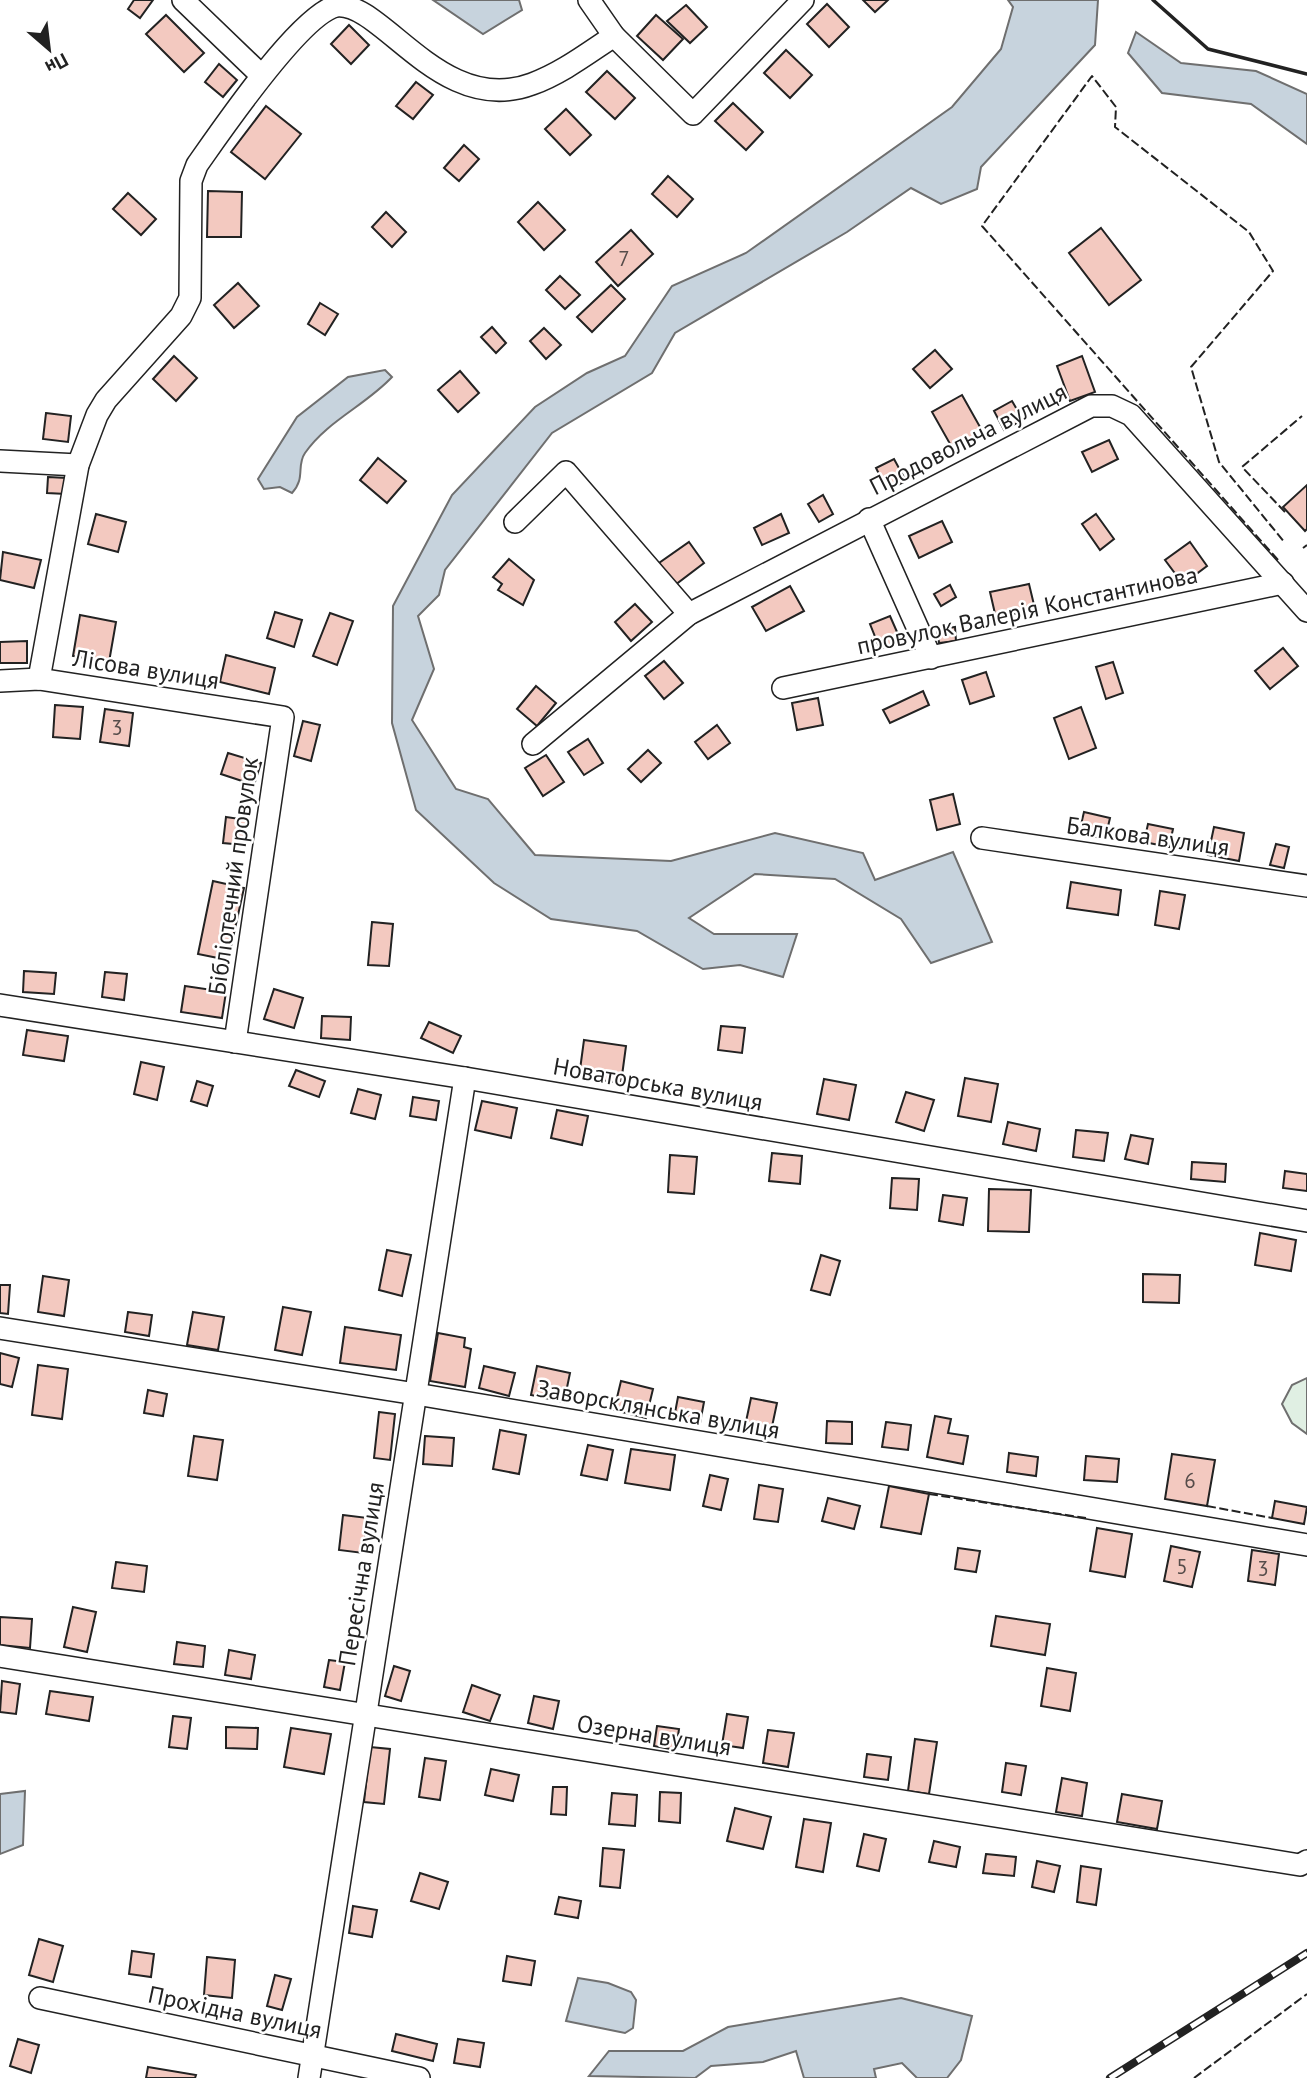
<svg xmlns="http://www.w3.org/2000/svg" width="1307" height="2078" font-family="'PT Sans',sans-serif">
<rect width="100%" height="100%" fill="#fff"/>
<path fill="#e0efe3" stroke="#6f6f6f" stroke-width="2" d="M 1307,1378 L 1307,1434 L 1292,1423 L 1282,1404 L 1292,1385 Z"/>
<g fill="#c7d3dd" stroke="#6f6f6f" stroke-width="2">
<path d="M 433,0 L 519,0 L 522,10 L 483,34 Z"/>
<path d="M 1008,0 L 1098,0 L 1095,45 L 981,167 L 977,189 L 941,204 L 911,188 L 847,232 L 675,333 L 652,373 L 552,433 L 445,570 L 439,595 L 418,616 L 434,669 L 412,720 L 456,789 L 488,799 L 535,855 L 671,861 L 775,833 L 863,853 L 875,880 L 953,852 L 992,942 L 931,963 L 901,919 L 835,879 L 755,874 L 689,918 L 714,934 L 797,934 L 783,977 L 740,965 L 703,969 L 637,931 L 551,919 L 494,883 L 416,810 L 392,723 L 393,606 L 452,495 L 535,407 L 587,373 L 625,356 L 672,286 L 746,253 L 952,107 L 1001,49 L 1013,7 Z"/>
<path d="M 1136,32 L 1181,63 L 1256,71 L 1307,94 L 1307,144 L 1251,104 L 1162,93 L 1128,53 Z"/>
<path d="M 385,370 L 392,377 C 366,405 327,421 305,453 C 296,466 306,478 292,493 L 280,487 L 264,489 L 258,479 L 297,417 L 348,377 Z"/>
<path d="M 25,1791 L 23,1845 L 0,1854 L 0,1794 Z"/>
<path d="M 578,1978 L 608,1983 L 631,1992 L 636,2000 L 633,2028 L 625,2033 L 566,2021 Z"/>
<path d="M 901,1998 L 972,2016 L 961,2060 L 947,2078 L 917,2078 L 902,2063 L 874,2069 L 876,2078 L 804,2078 L 796,2051 L 763,2062 L 711,2066 L 695,2078 L 589,2076 L 609,2051 L 683,2051 L 728,2027 Z"/>
</g>
<g fill="#f3c9c0" stroke="#222" stroke-width="2">
<path d="M 134,0 L 153,0 L 140,18 L 128,9 Z"/>
<path d="M 863,0 L 888,0 L 875,12 Z"/>
<path d="M 827,4 L 849,27 L 829,47 L 807,24 Z"/>
<path d="M 686,5 L 707,27 L 690,43 L 667,21 Z"/>
<path d="M 166,15 L 204,53 L 184,72 L 146,34 Z"/>
<path d="M 656,15 L 683,39 L 663,60 L 637,36 Z"/>
<path d="M 349,25 L 369,45 L 351,64 L 331,44 Z"/>
<path d="M 786,50 L 812,75 L 790,98 L 764,73 Z"/>
<path d="M 219,64 L 237,80 L 223,97 L 205,82 Z"/>
<path d="M 607,71 L 635,98 L 615,119 L 586,92 Z"/>
<path d="M 416,82 L 433,95 L 413,119 L 396,106 Z"/>
<path d="M 733,103 L 763,132 L 746,150 L 715,121 Z"/>
<path d="M 266,106 L 301,134 L 265,179 L 231,152 Z"/>
<path d="M 566,109 L 591,135 L 570,155 L 545,129 Z"/>
<path d="M 464,145 L 479,159 L 459,181 L 444,168 Z"/>
<path d="M 668,176 L 693,199 L 677,217 L 652,194 Z"/>
<path d="M 208,191 L 242,192 L 241,237 L 207,237 Z"/>
<path d="M 128,193 L 156,219 L 141,235 L 113,209 Z"/>
<path d="M 538,202 L 565,230 L 544,250 L 518,222 Z"/>
<path d="M 386,212 L 406,232 L 392,247 L 372,227 Z"/>
<path d="M 1101,228 L 1141,280 L 1109,305 L 1069,253 Z"/>
<path d="M 631,230 L 653,254 L 618,286 L 596,262 Z"/>
<path d="M 560,276 L 580,295 L 565,309 L 546,290 Z"/>
<path d="M 238,283 L 259,306 L 234,328 L 214,305 Z"/>
<path d="M 611,285 L 625,299 L 592,332 L 577,317 Z"/>
<path d="M 320,303 L 338,314 L 325,335 L 308,324 Z"/>
<path d="M 492,327 L 506,343 L 496,353 L 481,337 Z"/>
<path d="M 544,328 L 561,345 L 546,359 L 530,341 Z"/>
<path d="M 935,350 L 952,369 L 930,388 L 913,369 Z"/>
<path d="M 174,356 L 197,378 L 176,401 L 153,379 Z"/>
<path d="M 1082,356 L 1095,392 L 1070,401 L 1057,366 Z"/>
<path d="M 460,371 L 479,393 L 458,412 L 438,390 Z"/>
<path d="M 962,395 L 984,434 L 954,451 L 932,412 Z"/>
<path d="M 1012,401 L 1023,420 L 1004,430 L 994,411 Z"/>
<path d="M 46,413 L 71,416 L 68,442 L 43,439 Z"/>
<path d="M 1109,440 L 1118,459 L 1092,472 L 1082,452 Z"/>
<path d="M 378,458 L 406,481 L 387,503 L 360,480 Z"/>
<path d="M 894,459 L 906,481 L 887,490 L 876,468 Z"/>
<path d="M 48,477 L 67,478 L 66,494 L 47,493 Z"/>
<path d="M 1307,485 L 1307,529 L 1305,531 L 1283,507 Z"/>
<path d="M 823,495 L 833,514 L 819,522 L 808,504 Z"/>
<path d="M 96,514 L 126,522 L 118,552 L 88,544 Z"/>
<path d="M 781,514 L 789,533 L 762,545 L 754,528 Z"/>
<path d="M 1096,514 L 1114,539 L 1100,550 L 1082,524 Z"/>
<path d="M 942,521 L 952,542 L 919,558 L 909,536 Z"/>
<path d="M 689,542 L 704,563 L 675,585 L 659,563 Z"/>
<path d="M 1190,542 L 1207,566 L 1183,584 L 1165,560 Z"/>
<path d="M 3,552 L 41,560 L 34,588 L 0,580 Z"/>
<path d="M 509,559 L 534,580 L 523,605 L 498,590 L 502,584 L 493,577 Z"/>
<path d="M 1029,584 L 1035,609 L 996,618 L 990,592 Z"/>
<path d="M 950,585 L 956,597 L 941,606 L 934,594 Z"/>
<path d="M 790,586 L 804,611 L 766,631 L 752,607 Z"/>
<path d="M 635,604 L 652,622 L 631,641 L 615,622 Z"/>
<path d="M 275,612 L 302,620 L 294,647 L 267,638 Z"/>
<path d="M 330,613 L 353,621 L 337,665 L 313,656 Z"/>
<path d="M 80,615 L 116,622 L 109,662 L 73,656 Z"/>
<path d="M 890,616 L 901,641 L 880,649 L 870,624 Z"/>
<path d="M 955,627 L 956,641 L 939,643 L 937,630 Z"/>
<path d="M 27,641 L 27,663 L 0,663 L 0,642 Z"/>
<path d="M 1283,648 L 1298,666 L 1270,689 L 1255,671 Z"/>
<path d="M 226,655 L 275,668 L 269,694 L 220,682 Z"/>
<path d="M 664,661 L 683,683 L 664,699 L 645,676 Z"/>
<path d="M 1113,662 L 1123,693 L 1106,699 L 1096,667 Z"/>
<path d="M 986,672 L 994,696 L 970,704 L 962,680 Z"/>
<path d="M 536,686 L 556,703 L 537,726 L 517,709 Z"/>
<path d="M 923,691 L 929,705 L 890,723 L 883,710 Z"/>
<path d="M 818,698 L 823,725 L 797,730 L 792,703 Z"/>
<path d="M 55,705 L 83,707 L 80,739 L 53,737 Z"/>
<path d="M 1081,707 L 1096,748 L 1069,759 L 1054,718 Z"/>
<path d="M 105,709 L 133,713 L 129,746 L 100,742 Z"/>
<path d="M 303,721 L 320,725 L 311,761 L 294,756 Z"/>
<path d="M 717,725 L 730,743 L 708,759 L 695,742 Z"/>
<path d="M 588,739 L 603,763 L 584,775 L 568,752 Z"/>
<path d="M 648,750 L 661,763 L 641,782 L 628,769 Z"/>
<path d="M 228,753 L 261,763 L 254,785 L 221,774 Z"/>
<path d="M 546,755 L 564,782 L 543,796 L 525,768 Z"/>
<path d="M 953,794 L 960,824 L 937,830 L 930,800 Z"/>
<path d="M 1084,812 L 1110,818 L 1105,839 L 1079,833 Z"/>
<path d="M 226,817 L 247,820 L 244,845 L 223,843 Z"/>
<path d="M 1148,824 L 1173,829 L 1169,847 L 1144,842 Z"/>
<path d="M 1214,827 L 1244,833 L 1239,861 L 1208,855 Z"/>
<path d="M 1276,844 L 1289,847 L 1284,868 L 1270,865 Z"/>
<path d="M 213,881 L 244,888 L 228,960 L 198,954 Z"/>
<path d="M 1071,882 L 1121,890 L 1118,915 L 1067,908 Z"/>
<path d="M 1160,891 L 1185,895 L 1179,929 L 1155,925 Z"/>
<path d="M 372,922 L 393,924 L 389,966 L 368,965 Z"/>
<path d="M 24,971 L 56,973 L 54,994 L 23,992 Z"/>
<path d="M 105,972 L 127,974 L 124,1000 L 102,997 Z"/>
<path d="M 185,986 L 226,992 L 222,1018 L 181,1012 Z"/>
<path d="M 274,989 L 303,998 L 294,1028 L 264,1019 Z"/>
<path d="M 322,1016 L 351,1017 L 350,1040 L 321,1038 Z"/>
<path d="M 429,1022 L 461,1036 L 453,1053 L 421,1038 Z"/>
<path d="M 721,1026 L 745,1028 L 742,1053 L 718,1050 Z"/>
<path d="M 27,1030 L 68,1036 L 64,1061 L 23,1055 Z"/>
<path d="M 584,1040 L 626,1046 L 621,1083 L 579,1077 Z"/>
<path d="M 141,1062 L 164,1067 L 157,1100 L 134,1094 Z"/>
<path d="M 296,1070 L 325,1081 L 319,1097 L 289,1086 Z"/>
<path d="M 965,1078 L 998,1084 L 991,1122 L 958,1116 Z"/>
<path d="M 824,1079 L 856,1085 L 849,1120 L 817,1114 Z"/>
<path d="M 197,1081 L 213,1086 L 207,1106 L 191,1101 Z"/>
<path d="M 358,1089 L 381,1095 L 375,1119 L 351,1113 Z"/>
<path d="M 906,1092 L 934,1100 L 924,1131 L 896,1122 Z"/>
<path d="M 413,1097 L 439,1101 L 436,1120 L 410,1116 Z"/>
<path d="M 482,1101 L 517,1108 L 511,1138 L 475,1130 Z"/>
<path d="M 557,1110 L 588,1116 L 582,1145 L 551,1138 Z"/>
<path d="M 1008,1122 L 1040,1129 L 1036,1151 L 1003,1144 Z"/>
<path d="M 1076,1130 L 1108,1133 L 1104,1161 L 1073,1157 Z"/>
<path d="M 1131,1135 L 1153,1139 L 1148,1164 L 1125,1159 Z"/>
<path d="M 772,1153 L 802,1156 L 800,1184 L 769,1181 Z"/>
<path d="M 670,1155 L 697,1157 L 694,1194 L 668,1192 Z"/>
<path d="M 1192,1162 L 1226,1164 L 1225,1182 L 1191,1179 Z"/>
<path d="M 1285,1171 L 1307,1174 L 1307,1191 L 1283,1188 Z"/>
<path d="M 892,1178 L 919,1179 L 917,1210 L 890,1208 Z"/>
<path d="M 989,1189 L 1031,1190 L 1029,1232 L 988,1231 Z"/>
<path d="M 943,1195 L 967,1198 L 963,1225 L 939,1221 Z"/>
<path d="M 1260,1233 L 1296,1240 L 1291,1271 L 1255,1265 Z"/>
<path d="M 387,1250 L 411,1255 L 402,1296 L 379,1290 Z"/>
<path d="M 821,1255 L 840,1261 L 830,1295 L 811,1290 Z"/>
<path d="M 1143,1274 L 1180,1275 L 1179,1303 L 1143,1302 Z"/>
<path d="M 43,1276 L 69,1280 L 64,1316 L 38,1312 Z"/>
<path d="M 0,1285 L 10,1285 L 8,1314 L 0,1313 Z"/>
<path d="M 283,1307 L 311,1312 L 302,1355 L 275,1350 Z"/>
<path d="M 128,1312 L 152,1315 L 149,1336 L 125,1332 Z"/>
<path d="M 193,1312 L 224,1317 L 218,1350 L 187,1345 Z"/>
<path d="M 345,1327 L 401,1335 L 396,1370 L 340,1363 Z"/>
<path d="M 438,1333 L 465,1338 L 464,1347 L 471,1349 L 465,1387 L 430,1381 Z"/>
<path d="M 0,1353 L 19,1358 L 12,1387 L 0,1384 Z"/>
<path d="M 38,1365 L 68,1369 L 62,1419 L 32,1415 Z"/>
<path d="M 484,1366 L 515,1373 L 509,1396 L 479,1388 Z"/>
<path d="M 537,1366 L 570,1373 L 564,1402 L 531,1395 Z"/>
<path d="M 621,1381 L 653,1389 L 646,1418 L 614,1410 Z"/>
<path d="M 148,1390 L 167,1394 L 163,1416 L 144,1413 Z"/>
<path d="M 678,1397 L 704,1402 L 700,1423 L 674,1418 Z"/>
<path d="M 751,1398 L 777,1403 L 770,1436 L 744,1431 Z"/>
<path d="M 379,1412 L 395,1414 L 390,1460 L 374,1458 Z"/>
<path d="M 935,1416 L 951,1419 L 948,1433 L 968,1436 L 963,1464 L 927,1457 Z"/>
<path d="M 827,1421 L 852,1422 L 852,1444 L 826,1443 Z"/>
<path d="M 886,1422 L 911,1425 L 908,1450 L 882,1447 Z"/>
<path d="M 500,1430 L 526,1435 L 519,1474 L 493,1469 Z"/>
<path d="M 194,1436 L 223,1440 L 217,1480 L 188,1476 Z"/>
<path d="M 425,1436 L 454,1438 L 452,1466 L 423,1464 Z"/>
<path d="M 588,1445 L 613,1450 L 607,1480 L 581,1475 Z"/>
<path d="M 631,1449 L 675,1455 L 670,1490 L 625,1483 Z"/>
<path d="M 1009,1453 L 1038,1457 L 1036,1476 L 1007,1472 Z"/>
<path d="M 1172,1454 L 1215,1460 L 1207,1506 L 1165,1499 Z"/>
<path d="M 1086,1456 L 1119,1459 L 1117,1482 L 1084,1480 Z"/>
<path d="M 710,1475 L 728,1479 L 721,1510 L 703,1506 Z"/>
<path d="M 759,1485 L 783,1489 L 778,1522 L 754,1519 Z"/>
<path d="M 889,1486 L 929,1494 L 921,1534 L 881,1527 Z"/>
<path d="M 828,1498 L 860,1506 L 854,1529 L 822,1521 Z"/>
<path d="M 1275,1501 L 1307,1507 L 1304,1524 L 1272,1518 Z"/>
<path d="M 343,1515 L 368,1518 L 363,1553 L 339,1550 Z"/>
<path d="M 1097,1528 L 1132,1534 L 1125,1577 L 1090,1571 Z"/>
<path d="M 1171,1546 L 1200,1552 L 1192,1587 L 1164,1581 Z"/>
<path d="M 958,1548 L 980,1551 L 976,1572 L 955,1569 Z"/>
<path d="M 1252,1550 L 1279,1554 L 1275,1585 L 1248,1581 Z"/>
<path d="M 116,1562 L 147,1566 L 144,1592 L 112,1588 Z"/>
<path d="M 73,1607 L 96,1612 L 87,1652 L 64,1647 Z"/>
<path d="M 996,1616 L 1050,1624 L 1045,1655 L 991,1646 Z"/>
<path d="M 0,1617 L 32,1619 L 30,1648 L 0,1645 Z"/>
<path d="M 177,1642 L 205,1646 L 203,1667 L 174,1664 Z"/>
<path d="M 229,1650 L 255,1655 L 251,1679 L 225,1675 Z"/>
<path d="M 329,1660 L 345,1662 L 340,1690 L 324,1687 Z"/>
<path d="M 394,1666 L 410,1671 L 401,1701 L 385,1696 Z"/>
<path d="M 1047,1668 L 1076,1673 L 1070,1711 L 1041,1706 Z"/>
<path d="M 2,1681 L 20,1684 L 16,1714 L 0,1712 Z"/>
<path d="M 472,1685 L 500,1695 L 490,1721 L 463,1712 Z"/>
<path d="M 50,1691 L 93,1697 L 89,1721 L 46,1714 Z"/>
<path d="M 534,1696 L 559,1701 L 553,1729 L 528,1723 Z"/>
<path d="M 727,1714 L 748,1717 L 743,1748 L 722,1745 Z"/>
<path d="M 173,1716 L 191,1718 L 187,1749 L 169,1747 Z"/>
<path d="M 657,1726 L 679,1729 L 676,1750 L 654,1746 Z"/>
<path d="M 226,1727 L 258,1728 L 257,1749 L 226,1748 Z"/>
<path d="M 291,1728 L 331,1734 L 324,1774 L 284,1767 Z"/>
<path d="M 768,1730 L 794,1733 L 788,1767 L 763,1763 Z"/>
<path d="M 915,1739 L 937,1742 L 929,1794 L 908,1791 Z"/>
<path d="M 370,1747 L 390,1749 L 384,1804 L 364,1802 Z"/>
<path d="M 867,1754 L 891,1757 L 888,1780 L 864,1777 Z"/>
<path d="M 425,1758 L 446,1761 L 440,1800 L 419,1797 Z"/>
<path d="M 1006,1763 L 1026,1766 L 1021,1795 L 1002,1792 Z"/>
<path d="M 491,1769 L 519,1775 L 513,1801 L 485,1795 Z"/>
<path d="M 1062,1778 L 1087,1783 L 1082,1816 L 1056,1812 Z"/>
<path d="M 553,1787 L 567,1787 L 566,1815 L 551,1814 Z"/>
<path d="M 660,1792 L 681,1793 L 680,1823 L 659,1821 Z"/>
<path d="M 612,1793 L 637,1795 L 635,1826 L 609,1824 Z"/>
<path d="M 1122,1794 L 1162,1801 L 1157,1829 L 1117,1822 Z"/>
<path d="M 735,1808 L 771,1817 L 763,1849 L 727,1841 Z"/>
<path d="M 804,1819 L 831,1823 L 823,1872 L 796,1867 Z"/>
<path d="M 864,1834 L 886,1839 L 879,1871 L 857,1866 Z"/>
<path d="M 934,1841 L 960,1847 L 956,1867 L 929,1862 Z"/>
<path d="M 603,1848 L 624,1850 L 620,1888 L 600,1886 Z"/>
<path d="M 986,1854 L 1016,1857 L 1014,1876 L 983,1873 Z"/>
<path d="M 1037,1861 L 1060,1866 L 1054,1892 L 1032,1887 Z"/>
<path d="M 1081,1866 L 1101,1869 L 1096,1905 L 1077,1902 Z"/>
<path d="M 420,1873 L 448,1882 L 439,1909 L 411,1901 Z"/>
<path d="M 559,1897 L 581,1901 L 578,1918 L 555,1914 Z"/>
<path d="M 353,1906 L 377,1910 L 372,1937 L 349,1933 Z"/>
<path d="M 39,1939 L 63,1946 L 53,1982 L 29,1975 Z"/>
<path d="M 132,1951 L 154,1954 L 151,1977 L 129,1974 Z"/>
<path d="M 507,1956 L 535,1961 L 531,1985 L 503,1981 Z"/>
<path d="M 207,1957 L 235,1960 L 232,1998 L 204,1995 Z"/>
<path d="M 275,1975 L 291,1979 L 282,2010 L 267,2006 Z"/>
<path d="M 396,2034 L 437,2044 L 433,2061 L 392,2051 Z"/>
<path d="M 18,2039 L 39,2045 L 31,2073 L 10,2066 Z"/>
<path d="M 458,2039 L 484,2043 L 480,2067 L 454,2063 Z"/>
<path d="M 148,2067 L 196,2075 L 195,2078 L 146,2078 Z"/>
</g>
<g fill="none" stroke-linecap="round" stroke-linejoin="round">
<defs>
<g id="minor">
<path d="M 183,0 L 261,75"/>
<path d="M 589,0 L 614,36 L 693,114 L 803,0"/>
<path d="M 0,461 L 78,465"/>
<path d="M 869,519 L 931,658"/>
<path d="M 515,522 L 566,472 L 689,614"/>
<path d="M 39,679 L 78,465 L 97,415 L 106,400 L 181,316 L 190,298 L 191,181 L 197,165 C 221,131 299,16 336,6 C 382,0 441,118 532,84 C 562,73 588,53 614,36"/>
<path d="M 0,681 L 39,679 L 283,717 L 235,1042"/>
<path d="M 783,688 L 1283,583"/>
<path d="M 533,744 L 689,614 L 1091,406 L 1112,406 L 1131,415 L 1307,611"/>
<path d="M 982,838 L 1307,886"/>
<path d="M 0,1005 L 465,1078 L 1307,1221"/>
<path d="M 0,1328 L 416,1394 L 1307,1545"/>
<path d="M 0,1656 L 1300,1865 L 1307,1861"/>
<path d="M 40,1998 L 419,2078"/>
<path d="M 309,2078 L 465,1078"/>
</g>
</defs>
<use href="#minor" stroke="#222" stroke-width="24"/>
<use href="#minor" stroke="#fff" stroke-width="21"/>
<defs>
<path id="rail" d="M 1110,2078 L 1307,1953"/>
</defs>
<use href="#rail" stroke="#222" stroke-width="8"/>
<use href="#rail" stroke="#fff" stroke-width="5" stroke-dasharray="16" stroke-linecap="butt"/>
<g stroke="#222" stroke-width="2" stroke-dasharray="9 3.5" stroke-linecap="butt">
<path d="M 1285,512 L 1242,467 L 1302,416"/>
<path d="M 1303,548 L 1307,545"/>
<path d="M 1278,560 L 982,226 L 1092,76 L 1116,107 L 1115,127 L 1249,232 L 1273,271 L 1191,367 L 1219,462 L 1285,543"/>
<path d="M 929,1494 L 1086,1518"/>
<path d="M 1207,1506 L 1272,1518"/>
<path d="M 1194,2078 L 1307,1994"/>
</g>
<path stroke="#222" stroke-width="3.5" d="M 1153,0 L 1208,49 L 1307,74"/>
</g>
<g text-anchor="middle" dominant-baseline="central" stroke-width="5" stroke-linejoin="round" paint-order="stroke">
<g font-size="21" fill="#564c4a">
<text x="624" y="258">7</text>
<text x="117" y="727">3</text>
<text x="1190" y="1480">6</text>
<text x="1182" y="1566">5</text>
<text x="1263" y="1568">3</text>
</g>
<g font-size="24" fill="#222" stroke="#fff">
<text transform="translate(968 439) rotate(-27)">Продовольча вулиця</text>
<text transform="translate(1027 610) rotate(-12)">провулок Валерія Константинова</text>
<text transform="translate(146 669) rotate(9)">Лісова вулиця</text>
<text transform="translate(1148 836) rotate(8)">Балкова вулиця</text>
<text transform="translate(233 876) rotate(-82)">Бібліотечний провулок</text>
<text transform="translate(658 1084) rotate(10)">Новаторська вулиця</text>
<text transform="translate(658 1409) rotate(10)">Заворсклянська вулиця</text>
<text transform="translate(361 1574) rotate(-81)">Пересічна вулиця</text>
<text transform="translate(654 1735) rotate(9)">Озерна вулиця</text>
<text transform="translate(235 2012) rotate(12)">Прохідна вулиця</text>
</g>
</g>
<g transform="translate(49 49) rotate(152)" stroke="#ffffff" stroke-width="5" paint-order="stroke">
<path d="M0-5L12 26L0 18L-12 26Z" fill="#222222"/>
<text y="-10" font-size="19" font-weight="bold" text-anchor="middle" fill="#222222">Пн</text>
</g>
</svg>
